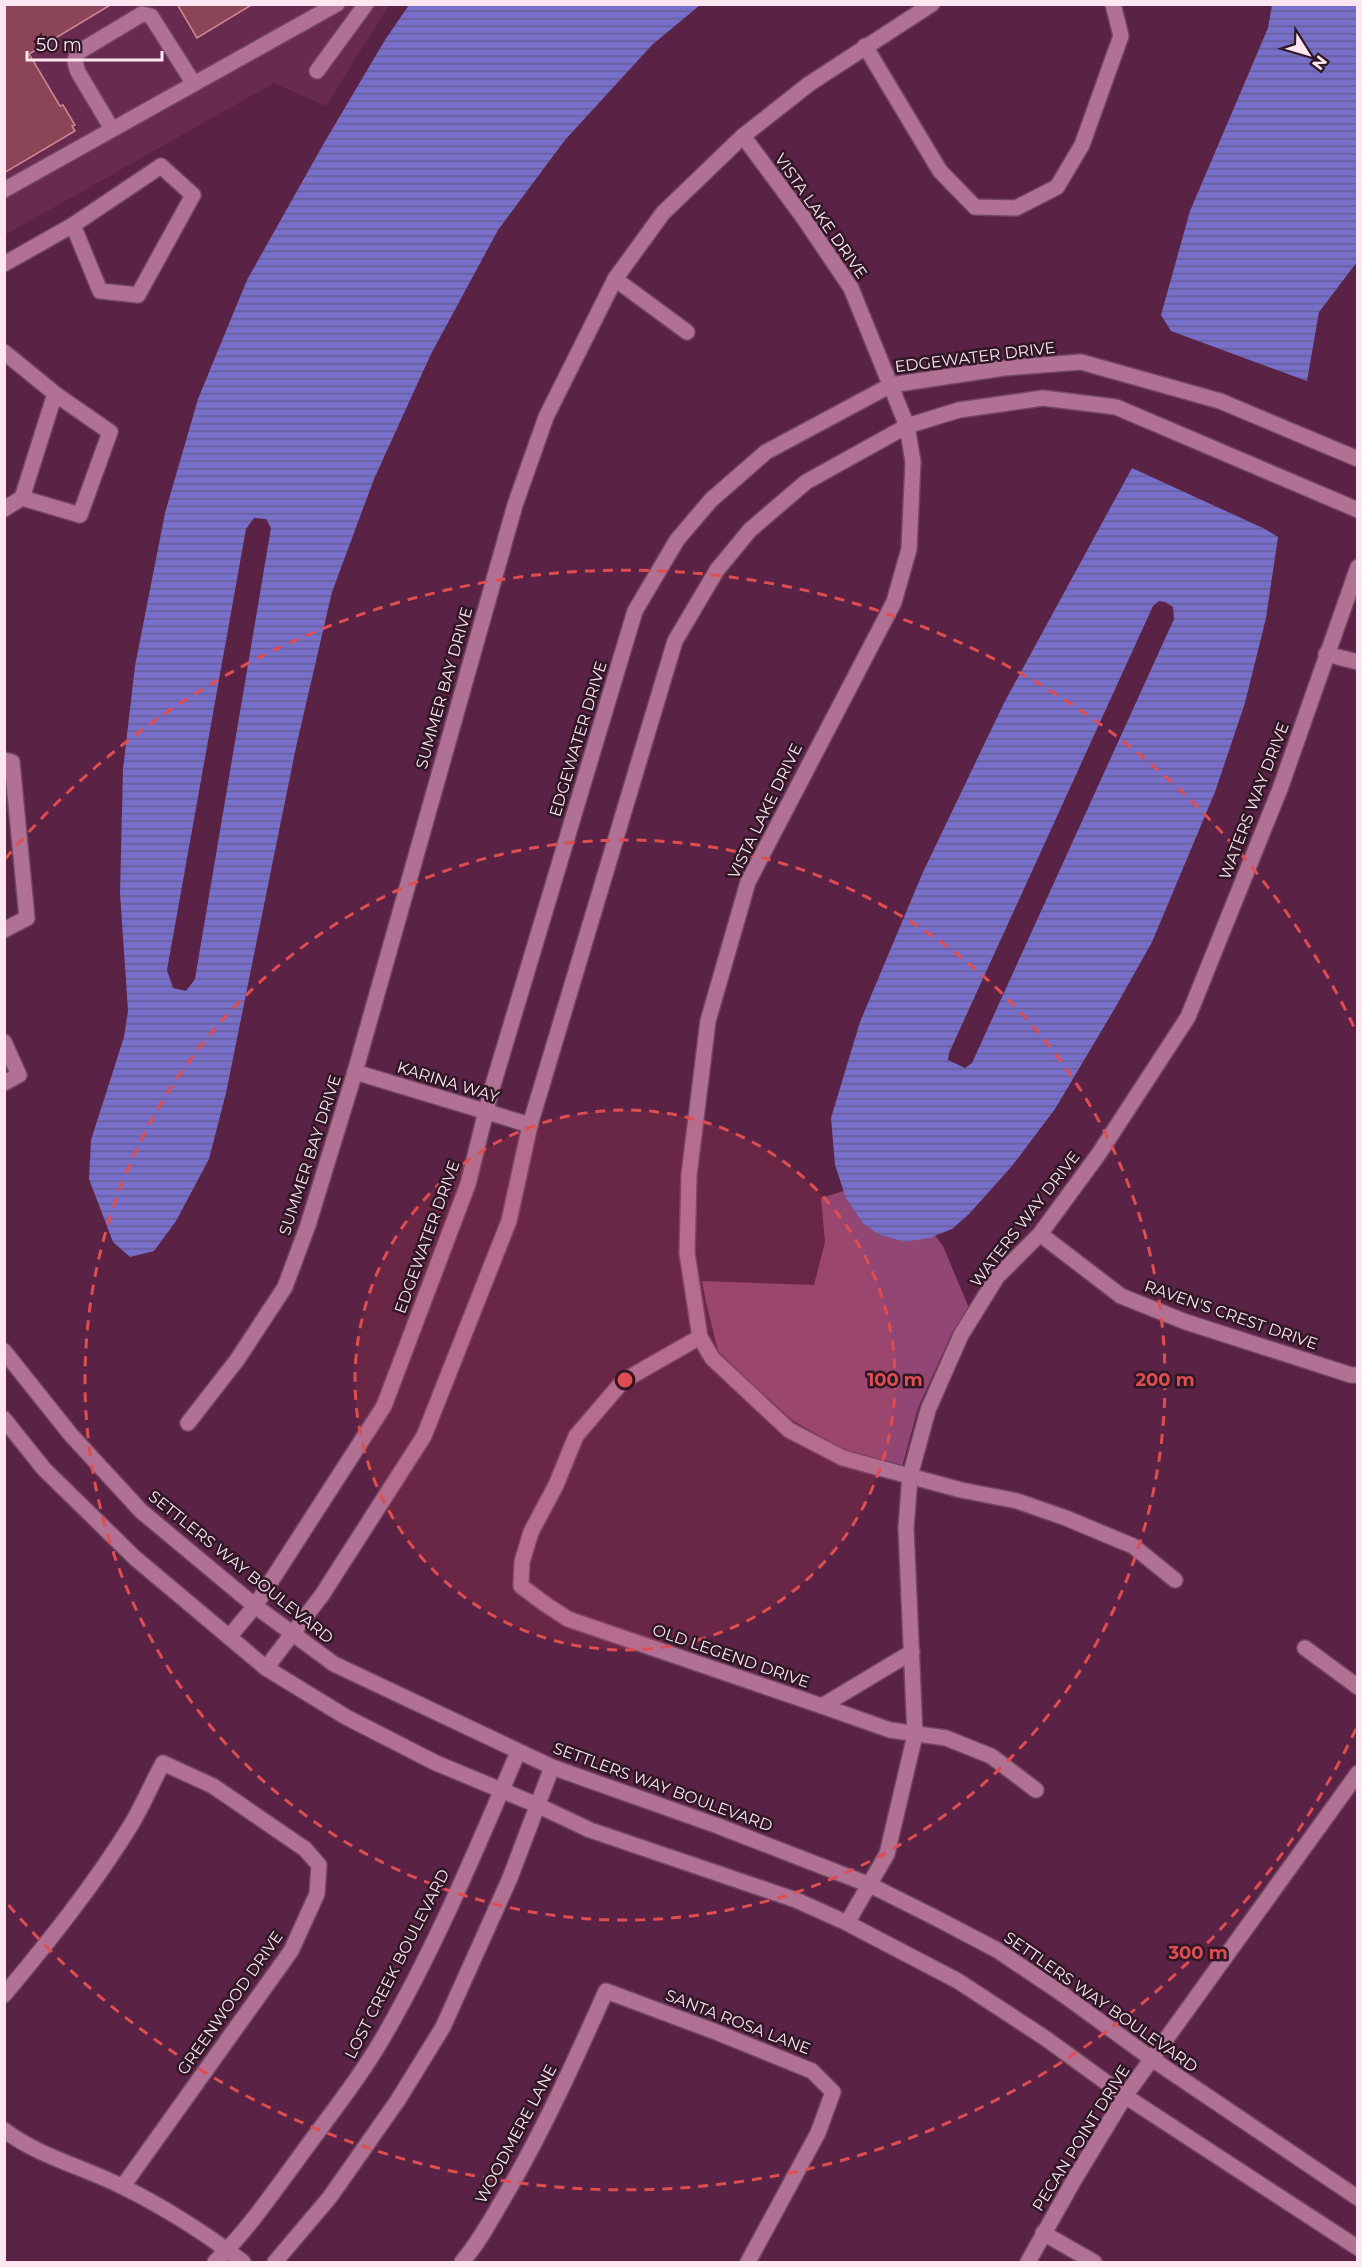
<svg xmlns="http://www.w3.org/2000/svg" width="1362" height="2267" font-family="Montserrat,sans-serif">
<defs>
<pattern id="water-rules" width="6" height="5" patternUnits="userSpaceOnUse" patternTransform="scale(1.5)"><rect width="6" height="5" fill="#786fca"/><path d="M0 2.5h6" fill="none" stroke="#665e96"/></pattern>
</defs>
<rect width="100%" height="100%" fill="#5a2244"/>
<path fill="#692a50" d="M 5,5 L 389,5 L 326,106 L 274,83 L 5,235 Z"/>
<path fill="#924673" d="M 859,1186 L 928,1226 L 943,1246 L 969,1308 L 952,1333 L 918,1408 L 902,1467 L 843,1449 L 792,1420 L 746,1378 L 718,1351 L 706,1302 L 702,1281 L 814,1285 L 825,1242 L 821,1198 Z"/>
<g fill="url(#water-rules)" fill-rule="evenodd">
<path d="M 409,5 L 700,5 L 652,45 L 565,140 L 498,230 L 431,354 L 374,479 L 332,592 L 296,747 L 226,1093 L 209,1159 L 176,1221 L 154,1251 L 130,1257 L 113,1242 L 89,1179 L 91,1140 L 124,1037 L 128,1011 L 120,893 L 123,769 L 135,666 L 165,513 L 198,399 L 247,280 L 324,143 L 385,40 ZM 254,518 L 266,519 L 271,528 L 195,979 L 186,991 L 173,988 L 167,970 L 246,529 Z"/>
<path d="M 1272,5 L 1357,5 L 1357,262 L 1319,312 L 1307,381 L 1171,331 L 1161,315 L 1190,211 L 1268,28 Z"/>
<path d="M 1132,468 L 1265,529 L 1278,537 L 1266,618 L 1245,703 L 1215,792 L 1152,942 L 1115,1008 L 1055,1109 L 1012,1166 L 969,1214 L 952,1229 L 929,1238 L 905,1242 L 878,1234 L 863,1223 L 846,1198 L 835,1165 L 831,1118 L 860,1022 L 923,872 L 1004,703 ZM 1159,601 L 1165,602 L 1173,607 L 1174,619 L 972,1063 L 965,1068 L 948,1060 L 949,1053 L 1153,606 Z"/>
</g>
<g fill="#8a4657" stroke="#d18696" stroke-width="1.5">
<path d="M 4,4 L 112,4 L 29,54 L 60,106 L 63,105 L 75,125 L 72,126 L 75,131 L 4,173 Z"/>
<path d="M 177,4 L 253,4 L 197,38 Z"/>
</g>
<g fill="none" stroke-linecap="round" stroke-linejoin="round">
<defs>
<g id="minor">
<path d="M 865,46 L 940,171 L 975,207 L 1016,208 L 1057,187 L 1082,145 L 1121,36 L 1113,4"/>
<path d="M 317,71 L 366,4"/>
<path d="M 112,129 L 78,72 L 75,62 L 77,53 L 142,14 L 151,16 L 194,84"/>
<path d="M 743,136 L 803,217 L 851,288 L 907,426 L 913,462 L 909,549 L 894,602 L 748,882 L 708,1021 L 689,1175 L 687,1253 L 700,1337 L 712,1358 L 789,1430 L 843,1458 L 961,1490 L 1017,1501 L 1066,1518 L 1133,1546 L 1175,1580"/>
<path d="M 161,166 L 193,195 L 138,295 L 100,291 L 73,225 Z"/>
<path d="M 4,190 L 337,4"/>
<path d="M 4,264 L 73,225"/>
<path d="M 615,279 L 687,332"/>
<path d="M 4,352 L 58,396 L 110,432 L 80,515 L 22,498"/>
<path d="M 4,509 L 22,498 L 53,400 L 58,396"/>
<path d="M 1326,654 L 1358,662"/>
<path d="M 4,760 L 12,762 L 27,918 L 4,930"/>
<path d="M 4,1042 L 19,1075 L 4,1083"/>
<path d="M 355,1072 L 530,1125"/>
<path d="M 1040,1234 L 1121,1296 L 1186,1322 L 1351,1375 L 1358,1375"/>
<path d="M 700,1337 L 623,1381 L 576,1436 L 556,1485 L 531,1532 L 522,1562 L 521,1586 L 545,1604 L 568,1619 L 822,1706 L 912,1652"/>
<path d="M 4,1351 L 71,1435 L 141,1511 L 255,1606 L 334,1664 L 552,1767 L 718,1826 L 870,1885 L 934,1917 L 997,1950 L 1061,1993 L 1152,2059 L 1358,2198"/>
<path d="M 4,1419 L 44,1469 L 135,1558 L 266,1668 L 346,1717 L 436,1763 L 537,1805 L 590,1830 L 796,1900 L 847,1923 L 958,1981 L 1045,2038 L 1125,2096 L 1358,2248"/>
<path d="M 188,1423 L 237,1360 L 285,1287 L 308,1225 L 355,1072 L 515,505 L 546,417 L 615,279 L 663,213 L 743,136 L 809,84 L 932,4"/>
<path d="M 229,1637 L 255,1606 L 384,1406 L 468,1184 L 490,1095 L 635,611 L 677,540 L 711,500 L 766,452 L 891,385 L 1004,368 L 1081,362 L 1220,401 L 1358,459"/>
<path d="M 1305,1648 L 1358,1687"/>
<path d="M 266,1668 L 322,1595 L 424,1436 L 509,1221 L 530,1125 L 675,641 L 717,570 L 750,530 L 806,482 L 907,426 L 959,410 L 1043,398 L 1116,407 L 1358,510"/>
<path d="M 822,1706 L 890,1730 L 946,1738 L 991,1756 L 1036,1790"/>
<path d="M 847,1923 L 887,1854 L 915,1735 L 906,1528 L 910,1476 L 928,1410 L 961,1335 L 997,1277 L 1040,1234 L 1098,1155 L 1188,1017 L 1280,789 L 1358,567"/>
<path d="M 4,1995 C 50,1940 94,1885 131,1825 C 143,1805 152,1783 163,1763 L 213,1786 L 305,1849 L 319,1865 L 317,1894 L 291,1951 L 123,2186"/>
<path d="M 4,2130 C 38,2156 83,2167 121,2186 C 161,2205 208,2235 243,2262"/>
<path d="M 1043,2233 L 1094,2262"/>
<path d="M 215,2262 C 245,2233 270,2197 295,2163 C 325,2121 358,2081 384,2036 C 436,1946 477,1848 518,1752"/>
<path d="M 275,2262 L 330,2197 L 398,2100 L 443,2027 L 510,1878 L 552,1767"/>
<path d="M 462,2262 C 481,2240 494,2214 509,2189 C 546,2125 576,2058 606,1991 L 716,2032 L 812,2071 L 833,2092 L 818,2133 L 748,2262"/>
<path d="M 1028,2262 L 1074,2180 L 1125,2096 L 1358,1773"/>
</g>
</defs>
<use href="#minor" stroke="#724562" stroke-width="18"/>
<use href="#minor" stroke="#b17195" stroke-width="15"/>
</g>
<circle cx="625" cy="1380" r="270" fill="#de4e50" fill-opacity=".12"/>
<g fill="none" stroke="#de4e50" stroke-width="3" stroke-dasharray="10 8">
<circle cx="625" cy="1380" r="270"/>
<circle cx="625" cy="1380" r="540"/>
<path d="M1356 1729A810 810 0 0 1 5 1901M5 859A810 810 0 0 1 1356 1031"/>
</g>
<g text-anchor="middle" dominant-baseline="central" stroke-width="5" stroke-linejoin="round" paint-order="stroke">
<g font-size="16" fill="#fce6f1" stroke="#301726">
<text transform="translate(821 216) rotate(55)">VISTA LAKE DRIVE</text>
<text transform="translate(975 357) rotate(-7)">EDGEWATER DRIVE</text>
<text transform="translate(444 688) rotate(-74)">SUMMER BAY DRIVE</text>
<text transform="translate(578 739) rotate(-73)">EDGEWATER DRIVE</text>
<text transform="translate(1254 801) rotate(-69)">WATERS WAY DRIVE</text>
<text transform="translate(765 811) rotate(-64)">VISTA LAKE DRIVE</text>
<text transform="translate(448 1082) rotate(17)">KARINA WAY</text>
<text transform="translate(310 1155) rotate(-72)">SUMMER BAY DRIVE</text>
<text transform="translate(1025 1219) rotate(-52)">WATERS WAY DRIVE</text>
<text transform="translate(427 1237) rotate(-70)">EDGEWATER DRIVE</text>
<text transform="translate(1231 1315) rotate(19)">RAVEN'S CREST DRIVE</text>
<text transform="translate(241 1567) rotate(39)">SETTLERS WAY BOULEVARD</text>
<text transform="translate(731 1656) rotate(19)">OLD LEGEND DRIVE</text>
<text transform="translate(663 1787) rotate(20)">SETTLERS WAY BOULEVARD</text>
<text transform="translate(397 1964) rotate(-63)">LOST CREEK BOULEVARD</text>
<text transform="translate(1101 2002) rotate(35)">SETTLERS WAY BOULEVARD</text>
<text transform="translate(230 2003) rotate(-55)">GREENWOOD DRIVE</text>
<text transform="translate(738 2022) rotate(21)">SANTA ROSA LANE</text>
<text transform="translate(516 2134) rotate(-62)">WOODMERE LANE</text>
<text transform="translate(1081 2138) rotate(-58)">PECAN POINT DRIVE</text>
</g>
</g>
<circle cx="625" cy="1380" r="9" fill="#de4e50" stroke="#301726" stroke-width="3"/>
<g font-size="18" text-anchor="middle" font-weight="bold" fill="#de4e50" stroke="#301726" stroke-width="5" stroke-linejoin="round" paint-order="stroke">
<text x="895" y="1386">100 m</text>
<text x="1165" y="1386">200 m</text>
<text x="1198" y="1959">300 m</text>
</g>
<rect width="1362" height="2267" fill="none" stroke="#fce6f1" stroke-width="12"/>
<g transform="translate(1308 54) rotate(127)" stroke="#301726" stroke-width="4.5" paint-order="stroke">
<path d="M0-4.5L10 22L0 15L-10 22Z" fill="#fce6f1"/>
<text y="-9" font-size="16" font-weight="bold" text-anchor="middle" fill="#fce6f1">N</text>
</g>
<path d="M27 51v9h135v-9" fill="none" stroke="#fce6f1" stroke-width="3"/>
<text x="36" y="51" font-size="18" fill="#fce6f1" stroke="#301726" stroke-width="4.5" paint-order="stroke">50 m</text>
</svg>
